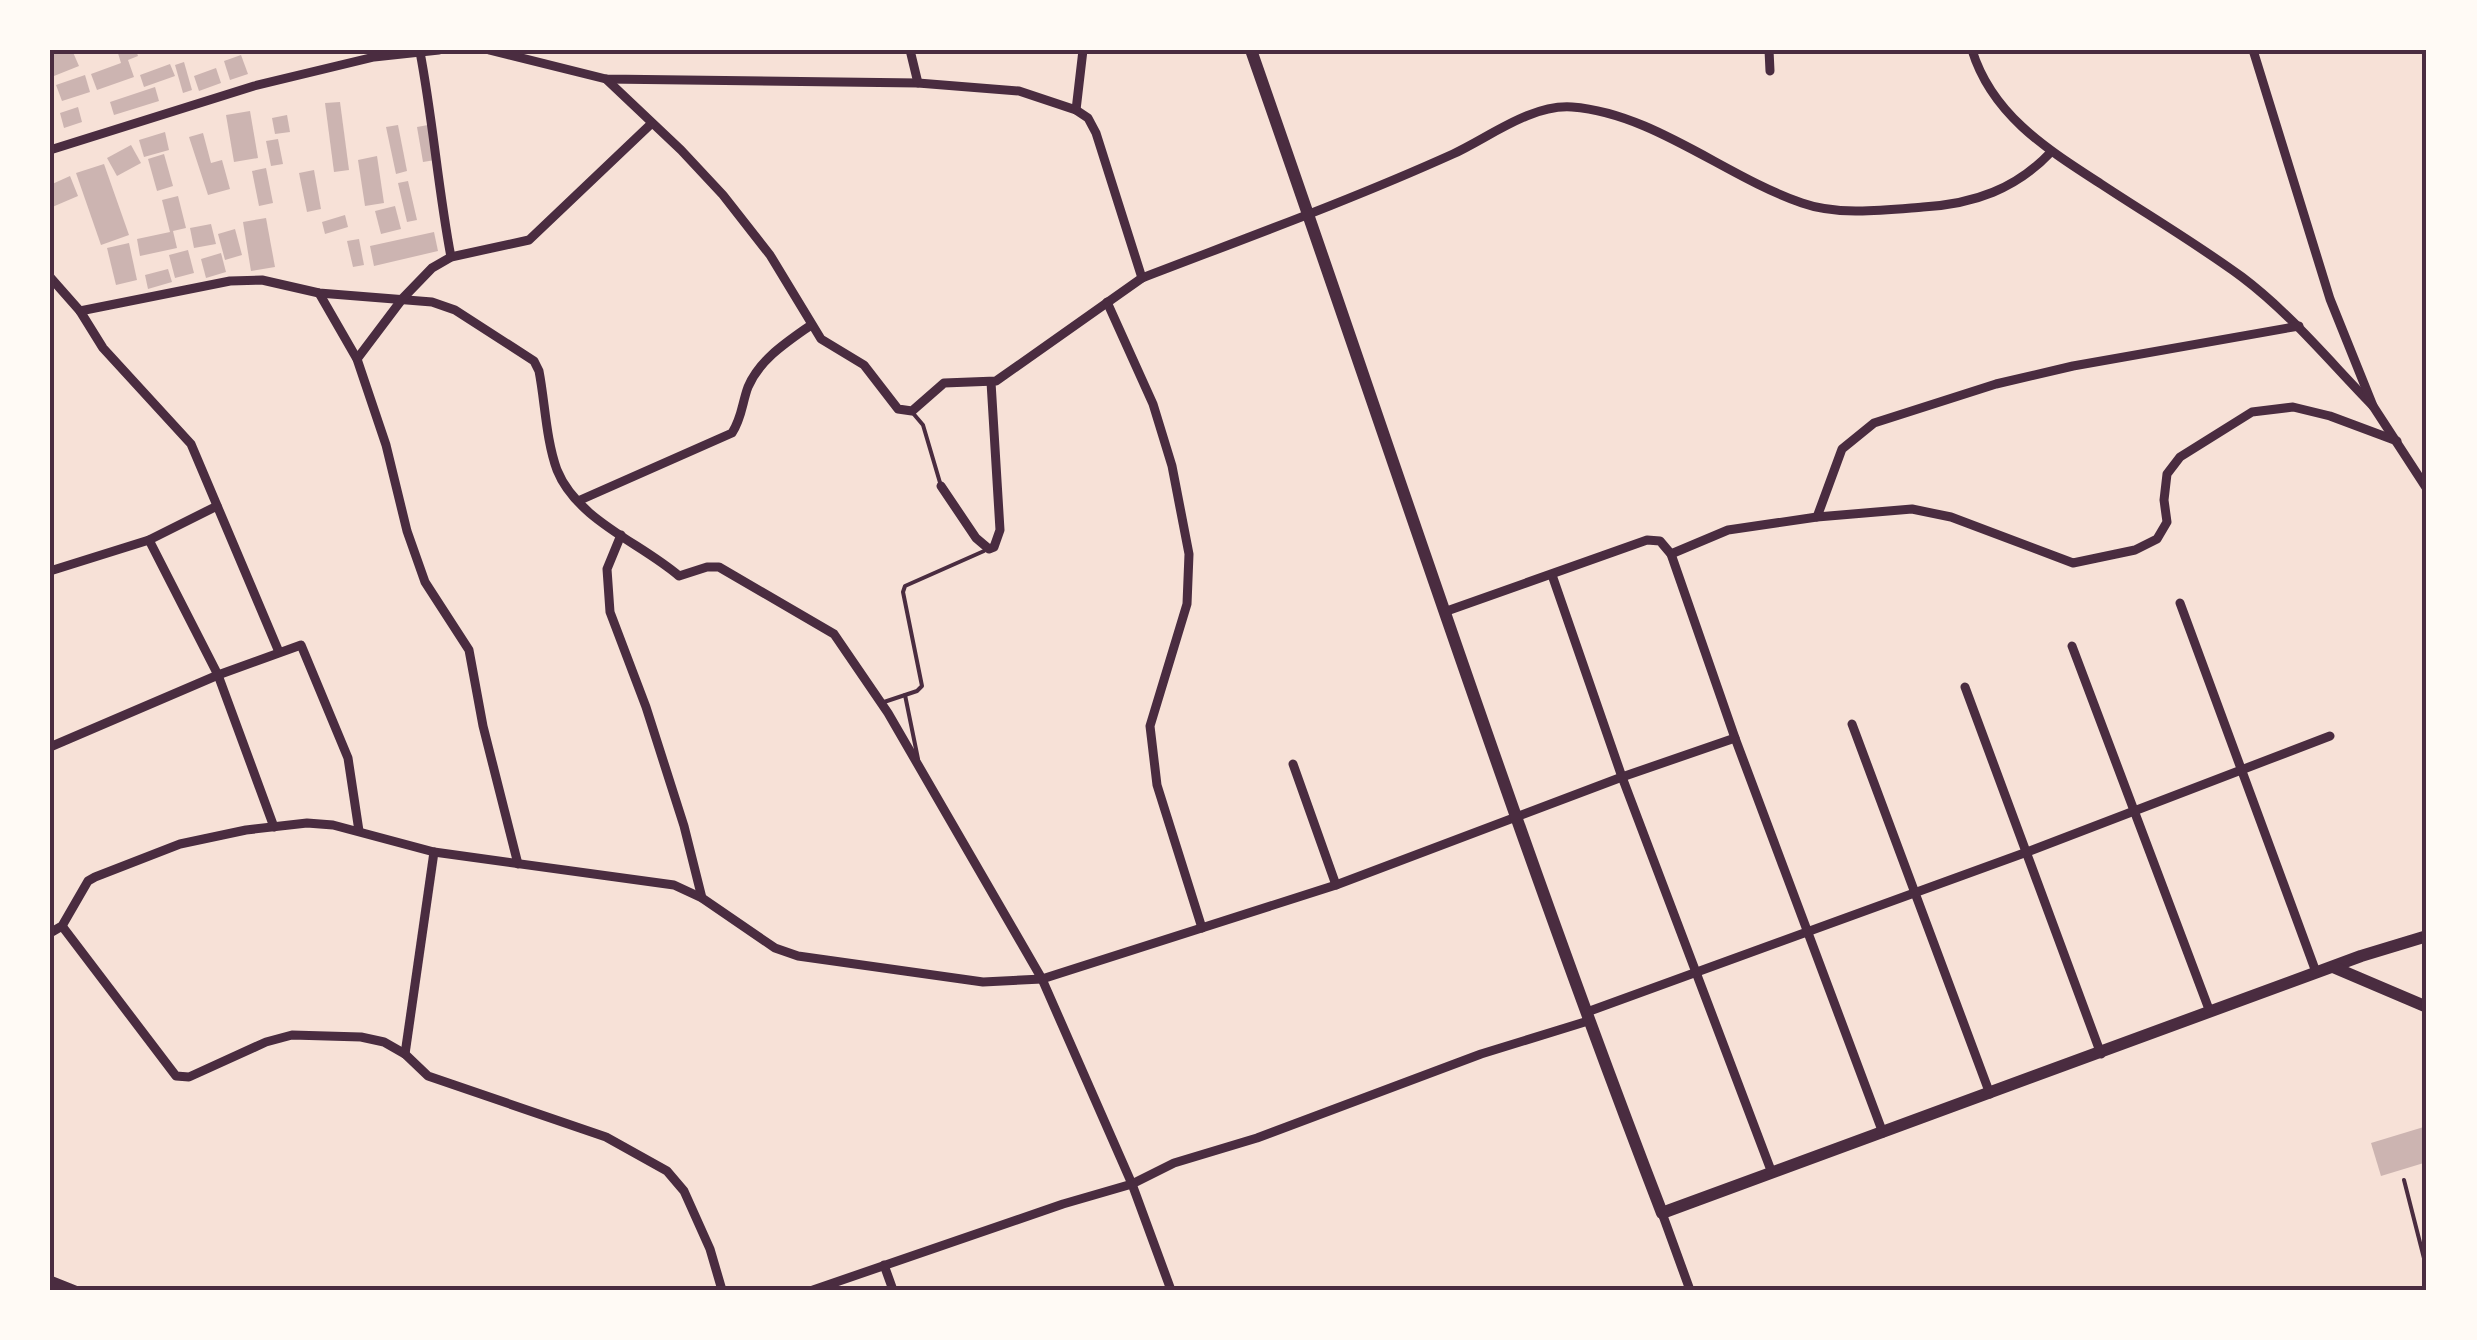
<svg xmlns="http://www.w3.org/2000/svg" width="2477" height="1340" font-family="'Varela Round',sans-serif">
<rect width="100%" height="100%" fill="#f7e1d7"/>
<g fill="#ccb4b1">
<path d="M 50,50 L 72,50 L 79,66 L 54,76 Z"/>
<path d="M 117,50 L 136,50 L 138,56 L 128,60 L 134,77 L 97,90 L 91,74 L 121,63 Z"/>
<path d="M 241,55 L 248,74 L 230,80 L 224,61 Z"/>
<path d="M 184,62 L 192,90 L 183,93 L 175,65 Z"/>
<path d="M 170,64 L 175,76 L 144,87 L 140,75 Z"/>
<path d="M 216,68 L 221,83 L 199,91 L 194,76 Z"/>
<path d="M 85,75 L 90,92 L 62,101 L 56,85 Z"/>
<path d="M 155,87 L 159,101 L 114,115 L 110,102 Z"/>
<path d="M 340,102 L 349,170 L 334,172 L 325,103 Z"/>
<path d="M 78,107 L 82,122 L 64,128 L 60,113 Z"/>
<path d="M 250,111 L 258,158 L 234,162 L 226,115 Z"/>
<path d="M 287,115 L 290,132 L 275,134 L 272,118 Z"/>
<path d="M 398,125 L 407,171 L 396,174 L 386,127 Z"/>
<path d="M 428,125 L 435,160 L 423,162 L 417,127 Z"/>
<path d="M 165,132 L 169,150 L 144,157 L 139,140 Z"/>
<path d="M 203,133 L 211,163 L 222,160 L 230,189 L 208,195 L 189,137 Z"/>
<path d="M 278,139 L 283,164 L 271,166 L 266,141 Z"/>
<path d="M 131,145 L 141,163 L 117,176 L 107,158 Z"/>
<path d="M 164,154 L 173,186 L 157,191 L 148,159 Z"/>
<path d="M 377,156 L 384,203 L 365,206 L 358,160 Z"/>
<path d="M 104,164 L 129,235 L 101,245 L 76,173 Z"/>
<path d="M 266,168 L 273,203 L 259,206 L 252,171 Z"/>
<path d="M 314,170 L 321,209 L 307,212 L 299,173 Z"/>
<path d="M 70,176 L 78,196 L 50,208 L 50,185 Z"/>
<path d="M 408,181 L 417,220 L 407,222 L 398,183 Z"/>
<path d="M 178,196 L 186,228 L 173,231 L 177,248 L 140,256 L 137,239 L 170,232 L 162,200 Z"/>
<path d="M 395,206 L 401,229 L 381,234 L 375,211 Z"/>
<path d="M 345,215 L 348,227 L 325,234 L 322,222 Z"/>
<path d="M 266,218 L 275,267 L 251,271 L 243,222 Z"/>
<path d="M 211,224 L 216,244 L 194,248 L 190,228 Z"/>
<path d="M 235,229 L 242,255 L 225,260 L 218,234 Z"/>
<path d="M 434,232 L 438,251 L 374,266 L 370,246 Z"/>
<path d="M 359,239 L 364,265 L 353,267 L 347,241 Z"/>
<path d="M 129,243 L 137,280 L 116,285 L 107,248 Z"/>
<path d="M 188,250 L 194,273 L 175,278 L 169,255 Z"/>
<path d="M 221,253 L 226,272 L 206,278 L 201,259 Z"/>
<path d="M 168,269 L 172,282 L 148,289 L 145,275 Z"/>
<path d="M 2427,1126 L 2427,1162 L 2381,1176 L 2371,1143 Z"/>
</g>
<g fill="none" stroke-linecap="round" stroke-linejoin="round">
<g stroke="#4a2c40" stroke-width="4">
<path d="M 912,412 L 923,425 L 941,486"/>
<path d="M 905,695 L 918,759"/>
<path d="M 884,702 L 917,691 L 922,686 L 903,592 L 905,586 L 984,551"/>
<path d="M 2404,1180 L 2427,1270"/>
</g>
<g stroke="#4a2c40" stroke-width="9">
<path d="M 489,50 L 606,79 L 918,83 L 1019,91 L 1076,110 L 1088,118 L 1096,133 L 1142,278 C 1246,238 1351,200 1453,154 C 1488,138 1531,104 1572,107 C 1653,113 1726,177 1802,203 C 1838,216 1886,210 1923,207 C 1974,204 2016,189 2051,152"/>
<path d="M 910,50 L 918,83"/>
<path d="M 1769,50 L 1770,71"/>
<path d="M 1972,50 C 1992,115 2047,149 2101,184 C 2148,215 2197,244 2242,277 C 2291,314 2330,362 2373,406"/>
<path d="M 2253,50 L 2330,299 L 2373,406 L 2427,489"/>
<path d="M 420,52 C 433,120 438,189 451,257"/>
<path d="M 606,79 L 681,150 L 723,195 L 770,255 L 821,339 L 864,365 L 898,409 L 912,411 L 944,383 L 996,381 L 1142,278"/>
<path d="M 1076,110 L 1083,50"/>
<path d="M 50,150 L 254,86 L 374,57 L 439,50"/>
<path d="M 50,277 L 80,311 L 103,348 L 191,444 L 279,652"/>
<path d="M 319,293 L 357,359 L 386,445 L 407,531 L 425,582 L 469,650 L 483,726 L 518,864"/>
<path d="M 1107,302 L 1153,404 L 1172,466 L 1189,554 L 1187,604 L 1150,726 L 1157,785 L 1202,928"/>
<path d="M 80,311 L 230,281 L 262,280 L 319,293 L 432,302 L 455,310 L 534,361 L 539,371 C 545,402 546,440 557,470 C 577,520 641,543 679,576 L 707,567 L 719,567 L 834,634 L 888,713 L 1042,979 L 1132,1184 L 1171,1290"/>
<path d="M 357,359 L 403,298 L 432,268 L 451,257 L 529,240 L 652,123"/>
<path d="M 941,486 L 976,538 L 989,549 L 994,547 L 1000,530 L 991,382"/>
<path d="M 578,501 L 732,433 C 742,418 742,403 748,387 C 760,359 787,342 811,325"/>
<path d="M 1817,517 L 1842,449 L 1874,423 L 1996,384 L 2073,366 L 2299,326"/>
<path d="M 621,535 L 607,569 L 610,612 L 646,707 L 684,826 L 702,898"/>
<path d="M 149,540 L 218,675 L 274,827"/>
<path d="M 1671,554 L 1728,530 L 1817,517 L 1912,509 L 1951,517 L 2073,563 L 2135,550 L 2157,539 L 2167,522 L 2164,500 L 2167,474 L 2180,457 L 2252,412 L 2293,407 L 2330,416 L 2397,441"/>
<path d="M 50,571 L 149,540 L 217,506"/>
<path d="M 1552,575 L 1622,777 L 1772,1173"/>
<path d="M 2180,603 L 2316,972"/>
<path d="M 1444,612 L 1647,540 L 1660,541 L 1671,554 L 1735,738 L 1883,1133"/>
<path d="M 2072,646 L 2210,1012"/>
<path d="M 1965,687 L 2101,1054"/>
<path d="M 1852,724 L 1990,1094"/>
<path d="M 50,747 L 218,675 L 301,645 L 348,758 L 359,831"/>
<path d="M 1293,764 L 1336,885"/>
<path d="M 62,926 L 176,1076 L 189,1077 L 266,1042 L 292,1035 L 361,1037 L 384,1042 L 405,1054 L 428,1076 L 606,1137 L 667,1171 L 684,1191 L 710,1249 L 722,1290"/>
<path d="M 50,933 L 62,926 L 88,881 L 95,877 L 180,844 L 246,830 L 307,823 L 333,825 L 434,852 L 674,885 L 702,898 L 775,948 L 798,956 L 983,982 L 1042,979 L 1336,885 L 1622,777 L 1735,738"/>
<path d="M 1587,1012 L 2027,852 L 2330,736"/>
<path d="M 405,1054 L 434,852"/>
<path d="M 1662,1213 L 1690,1290"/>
<path d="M 884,1265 L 893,1290"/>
<path d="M 50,1280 L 75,1290"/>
<path d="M 813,1290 L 1063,1204 L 1132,1184 L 1174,1163 L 1257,1138 L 1481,1054 L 1588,1021"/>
</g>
<g stroke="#4a2c40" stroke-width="12">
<path d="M 1251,50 C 1387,438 1514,830 1662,1213 L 2361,956 L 2427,936"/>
<path d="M 2333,967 L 2427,1007"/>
</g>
</g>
<rect width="2477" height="1340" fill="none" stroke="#fffaf5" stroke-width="105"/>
<rect x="52" y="52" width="2372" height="1236" fill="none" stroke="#4a2c40" stroke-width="4"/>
</svg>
